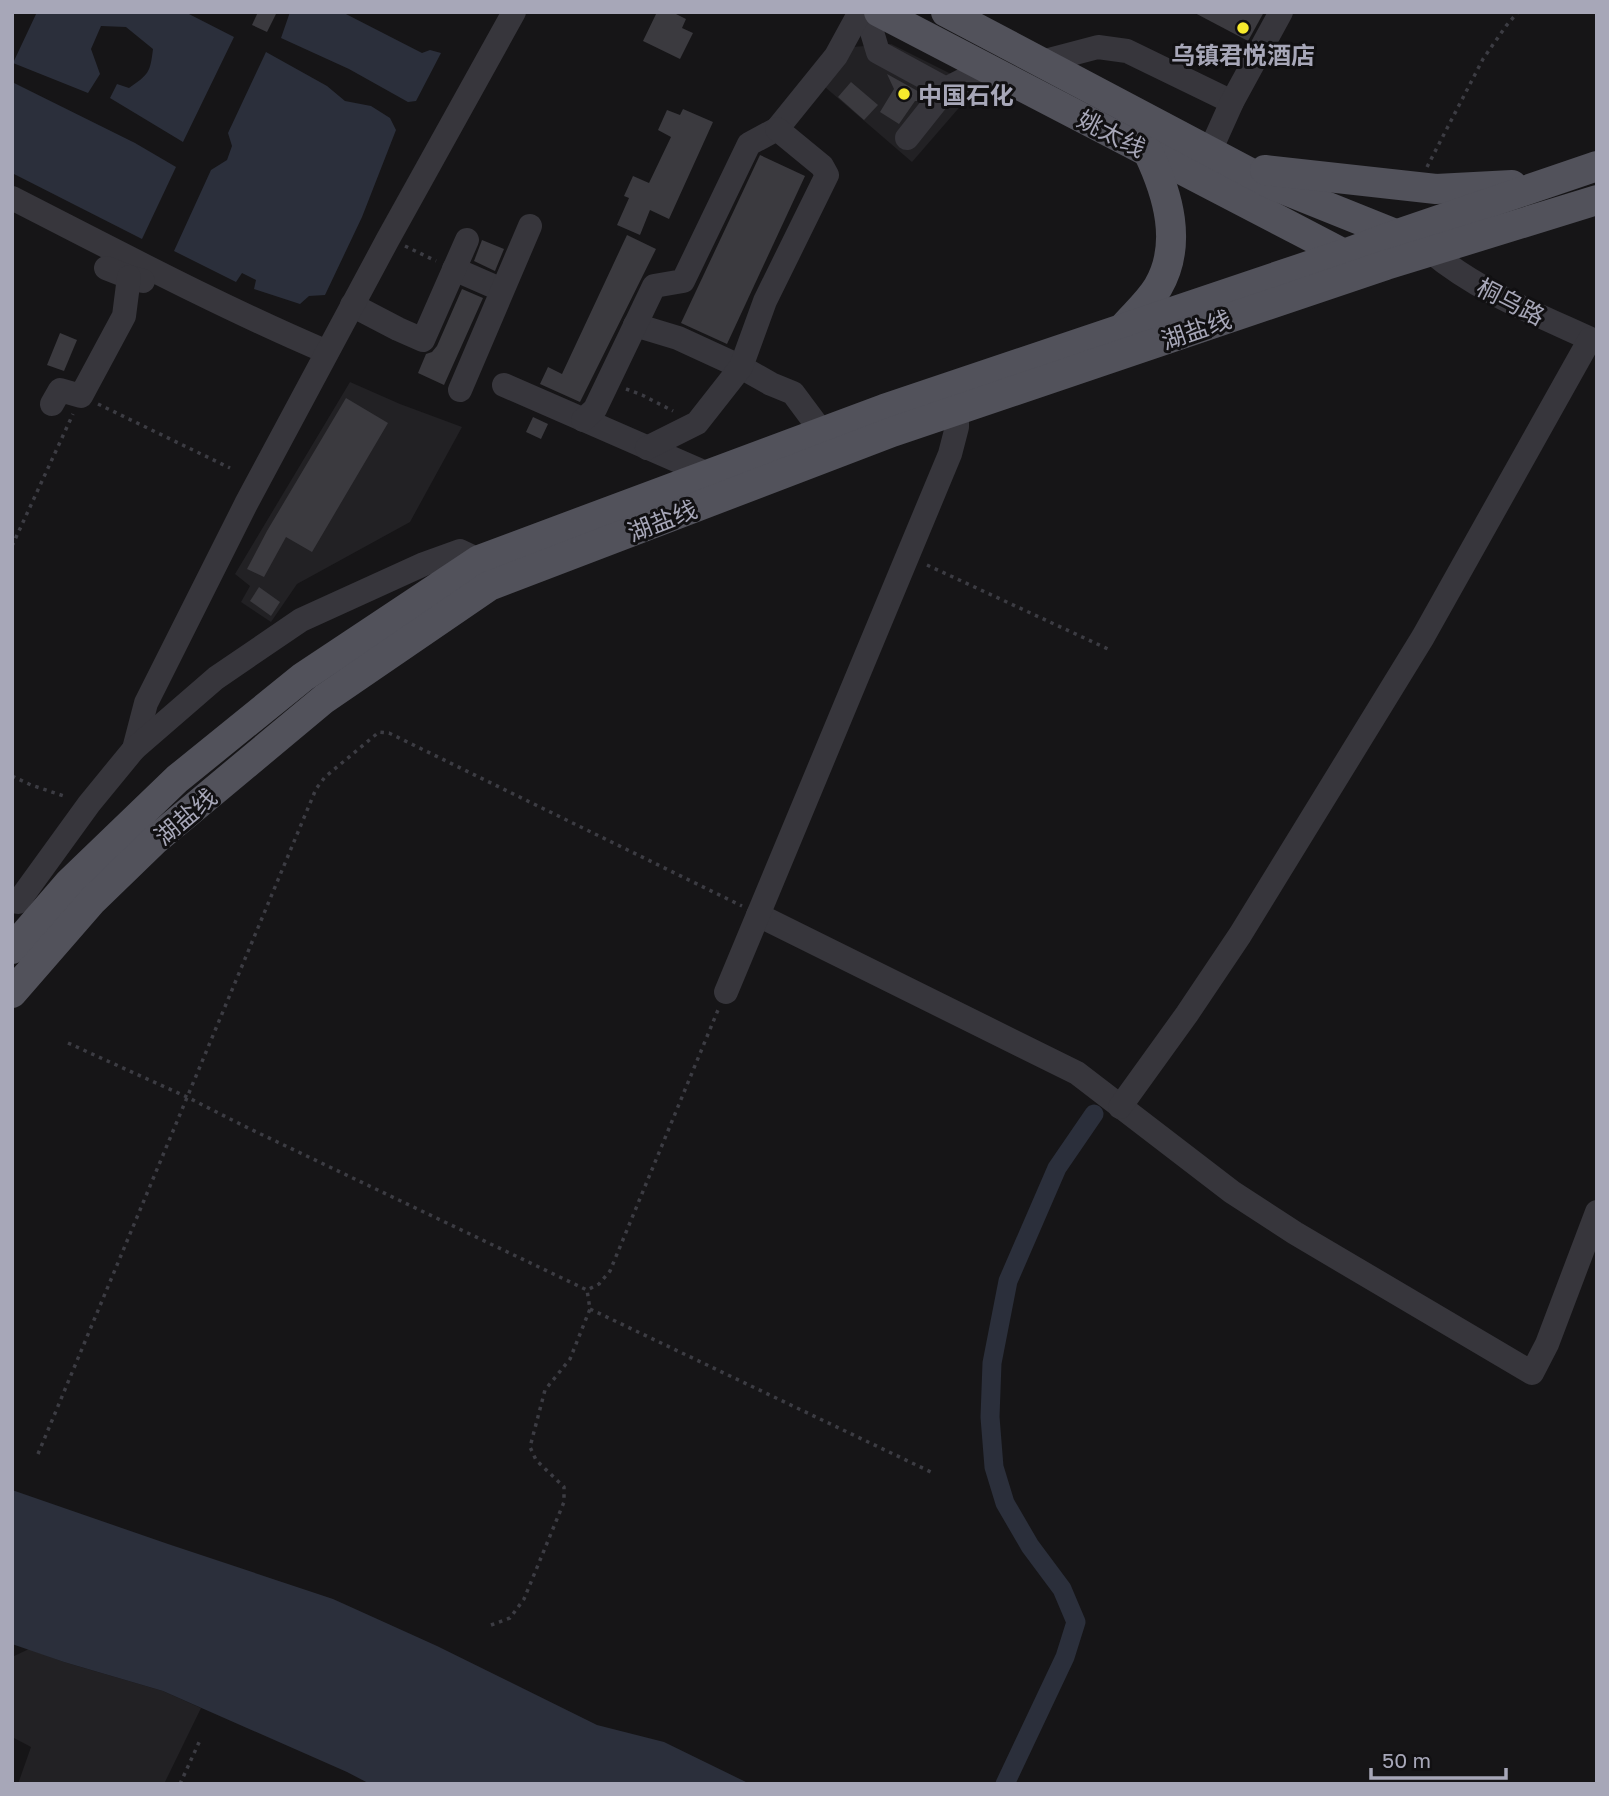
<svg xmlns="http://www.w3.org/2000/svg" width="1609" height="1796" font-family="'Golos Text','Noto Sans SC',sans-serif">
<rect width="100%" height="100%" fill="#161517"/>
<g fill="#222124">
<path d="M 891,44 L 977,87 L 912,162 L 825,87 L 852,47 Z"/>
<path d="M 350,382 L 400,404 L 462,427 L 410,522 L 297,584 L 271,622 L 241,602 L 250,586 L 235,574 Z"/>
<path d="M 29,1649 L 64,1662 L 163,1691 L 201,1708 L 164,1784 L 18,1784 L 31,1747 L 12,1737 L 12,1657 Z"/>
</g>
<g fill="#2b2f3b">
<path d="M 37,12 L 185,12 L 234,37 L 183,142 L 110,98 L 117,84 L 129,88 C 149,74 150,73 153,49 L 126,27 L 101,26 L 91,49 L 100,74 L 88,93 L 13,63 Z"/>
<path d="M 290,12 L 342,12 L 422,53 L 430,50 L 441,53 L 416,101 L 408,102 L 349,69 L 281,38 Z"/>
<path d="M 266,52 L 327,86 L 345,101 L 371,106 L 390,118 L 396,130 L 362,217 L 325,295 L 309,296 L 300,304 L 254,289 L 256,280 L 242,273 L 236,282 L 174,251 L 211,170 L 227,160 L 232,146 L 228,133 Z"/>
<path d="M 12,82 L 135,143 L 176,167 L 142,239 L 12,173 Z"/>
<path d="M 12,1490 L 168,1544 L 333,1599 L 437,1646 L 597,1725 L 664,1742 L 750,1784 L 370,1784 L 347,1772 L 163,1691 L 64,1662 L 12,1644 Z"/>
</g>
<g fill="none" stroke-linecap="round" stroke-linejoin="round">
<path stroke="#2b2f3b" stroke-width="19" d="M 1005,1784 L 1065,1657 L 1076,1622 L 1062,1589 L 1030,1546 L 1005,1503 L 994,1467 L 990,1417 L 992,1363 L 1008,1281 L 1057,1168 L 1094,1114"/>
</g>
<g fill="#3b3a3f">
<path d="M 258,12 L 277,12 L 267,32 L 252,25 Z"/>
<path d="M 657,12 L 672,12 L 686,19 L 682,28 L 693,33 L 680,59 L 643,41 Z"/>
<path d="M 1193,12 L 1264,12 L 1248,41 Z"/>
<path d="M 887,74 L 923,94 L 917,101 L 915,101 L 899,124 L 880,112 L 894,89 Z"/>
<path d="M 851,82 L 878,105 L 864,120 L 838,97 Z"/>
<path d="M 683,109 L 713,122 L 669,219 L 650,210 L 640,235 L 617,225 L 629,198 L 624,196 L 633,176 L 649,183 L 671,137 L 658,130 L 667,110 L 680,115 Z"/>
<path d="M 760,155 L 805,176 L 727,344 L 681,323 Z"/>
<path d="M 627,235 L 656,249 L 580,402 L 540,384 L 548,367 L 562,374 Z"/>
<path d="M 482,240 L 504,249 L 495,271 L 474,261 Z"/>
<path d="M 462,289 L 483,298 L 444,385 L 418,373 L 426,354 L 432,352 L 437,346 Z"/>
<path d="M 60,333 L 77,340 L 64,371 L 47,365 Z"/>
<path d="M 346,398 L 388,423 L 312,552 L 286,537 L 264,577 L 247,569 L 267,531 Z"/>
<path d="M 533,417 L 548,424 L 541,439 L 526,432 Z"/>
<path d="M 259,587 L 280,602 L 271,616 L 250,601 Z"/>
</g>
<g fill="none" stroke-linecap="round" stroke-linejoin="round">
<g stroke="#3c3c43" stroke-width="3.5" stroke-dasharray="3.5 5" stroke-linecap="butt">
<path d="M 1427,167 L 1483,59 L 1506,26 L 1518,12"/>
<path d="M 405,246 L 436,261"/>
<path d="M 626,389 L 642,395 L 673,411"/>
<path d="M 98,404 L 230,468"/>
<path d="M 12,546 L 73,414"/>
<path d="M 927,565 L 1108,649"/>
<path d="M 12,776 L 31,785 L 67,797"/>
<path d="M 68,1043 L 187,1097 L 244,1126 L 587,1290 L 599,1284 L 610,1271 L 718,1010"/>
<path d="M 590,1309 L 933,1473"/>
<path d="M 38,1454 L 316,789 L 325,777 L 379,732 L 389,733 L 742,906"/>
<path d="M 491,1625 L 510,1618 L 524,1599 L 564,1502 L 564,1487 L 536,1460 L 530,1447 L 545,1390 L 570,1359 L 590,1309 L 587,1290"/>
<path d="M 180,1784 L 201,1738"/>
</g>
<g stroke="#37363c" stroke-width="24">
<path d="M 866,12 L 878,52 L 946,89 L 987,68"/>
<path d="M 1041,62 L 1098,47 L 1127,51 L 1232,102"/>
<path d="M 907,138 L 946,89"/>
<path d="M 1210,151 L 1232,102 L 1281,12"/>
<path d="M 12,198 C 116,251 219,306 327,352"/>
<path d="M 1430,251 C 1479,292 1539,315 1597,342"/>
<path d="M 106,268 L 129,277 L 143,281"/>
<path d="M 454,269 L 502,290"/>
<path d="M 352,305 L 398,329 L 423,340 L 467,240"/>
<path d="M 635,325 L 678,338 L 741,367 L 771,384 L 793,393 L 822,432"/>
<path d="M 504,385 L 708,474"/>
<path d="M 460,390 L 530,226"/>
<path d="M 52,404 L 60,390 L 81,396 L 124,316 L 129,277"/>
<path d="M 583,420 L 595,409 L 654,286 L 683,281 L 749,144 L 777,129 L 836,56 L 860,12"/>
<path d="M 647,448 L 697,423 L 741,367 L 765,301 L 827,175 L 822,166 L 777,129"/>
<path d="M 134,749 L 146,703 L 247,502 L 388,239 L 514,12"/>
<path d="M 18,902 L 89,804 L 134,749 L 216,678 L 301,620 L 424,564 L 460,551 L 479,560"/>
<path d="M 758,915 L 1077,1073 L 1232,1192 L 1295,1233 L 1532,1373 L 1547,1344 L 1597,1212"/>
<path d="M 726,992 L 950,454 L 957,427 L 957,410"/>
<path d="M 1120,1107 L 1187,1014 L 1240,935 L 1423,637 L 1590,339"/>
</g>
<g stroke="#52525b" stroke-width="30">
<path d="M 879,12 L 1344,254 L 1355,257"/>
<path d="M 946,12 L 1273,185 L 1405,238"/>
<path d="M 1265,170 L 1436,189 L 1512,185"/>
<path d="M 1123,328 C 1134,315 1149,302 1158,287 C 1183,244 1168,194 1148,152"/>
<path d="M 12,949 L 69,883 L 177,779 L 303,677 L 479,560 L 884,409 L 1344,254 L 1398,234 L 1597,166"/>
<path d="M 12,993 L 92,901 L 155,840 L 324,699 L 489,586 L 892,432 L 1386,265 L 1597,200"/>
</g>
</g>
<g fill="#f7ea2d" stroke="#111012" stroke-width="2.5">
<circle cx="1243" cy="28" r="7"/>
<circle cx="904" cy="94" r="7"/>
</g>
<g text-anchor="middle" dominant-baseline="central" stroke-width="6" stroke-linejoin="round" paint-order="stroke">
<g font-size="24" font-weight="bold" fill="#a7a7b8" stroke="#111012">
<text x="1243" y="54">乌镇君悦酒店</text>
<text x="918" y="94" text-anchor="start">中国石化</text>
</g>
<g font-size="24" fill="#a7a7b8" stroke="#111012">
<text transform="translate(1112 133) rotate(27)">姚太线</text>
<text transform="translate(1511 301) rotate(27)">桐乌路</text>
<text transform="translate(1196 329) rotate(-19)">湖盐线</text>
<text transform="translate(662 520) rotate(-21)">湖盐线</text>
<text transform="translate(185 816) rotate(-40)">湖盐线</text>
</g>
</g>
<rect width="1609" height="1796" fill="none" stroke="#a7a7b8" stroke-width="28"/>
<path d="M1371 1768v10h135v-10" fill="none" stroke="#a7a7b8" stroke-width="3.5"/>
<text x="1382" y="1768" font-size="21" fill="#a7a7b8" stroke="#111012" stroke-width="5" paint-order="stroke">50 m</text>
</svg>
